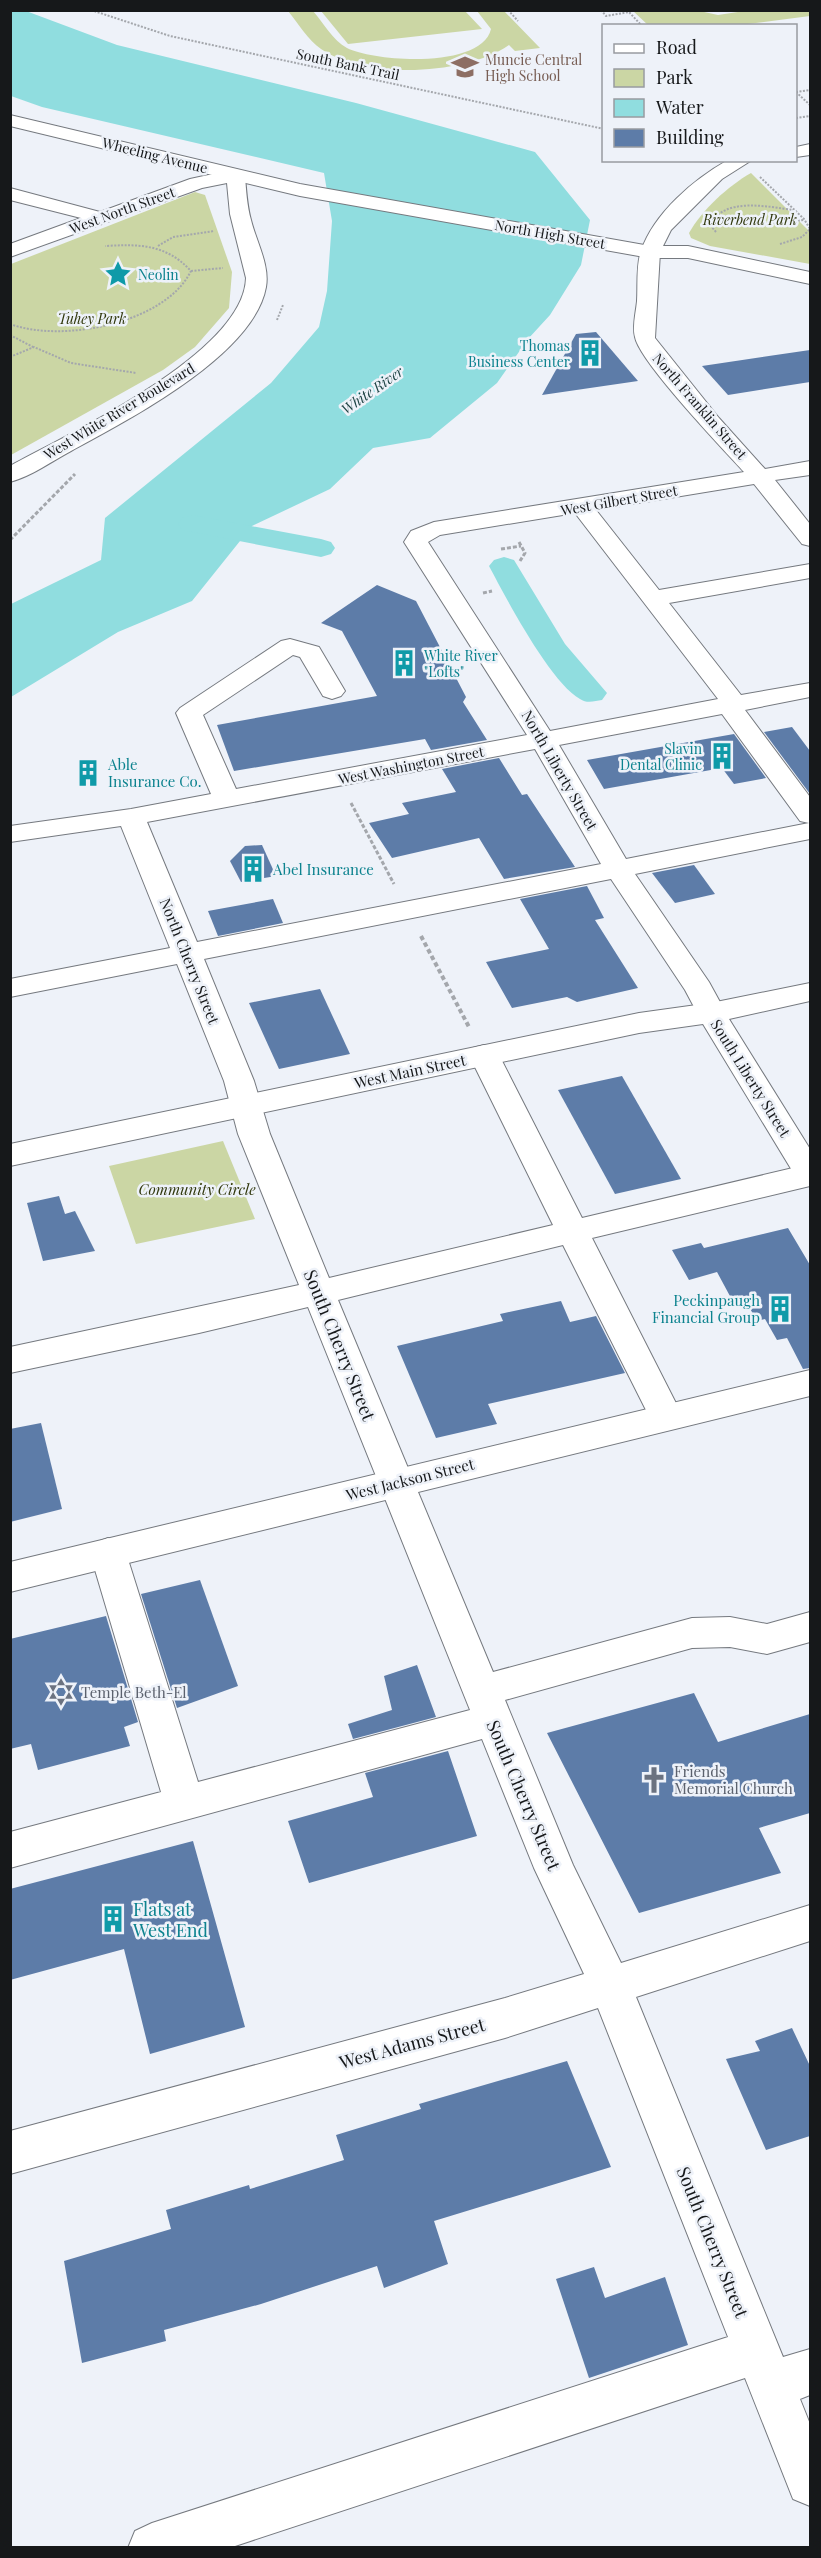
<svg xmlns="http://www.w3.org/2000/svg" width="821" height="2558" font-family="'Playfair Display',serif">
<rect width="100%" height="100%" fill="#eef2f9"/>
<g fill="#cbd6a4">
<path d="M 695,10 L 718,15 L 751,10 L 810,10 L 810,16 L 732,26 L 649,26 L 633,11 Z"/>
<path d="M 288,11 L 313,11 C 323,22 333,41 347,48 C 375,62 482,69 491,29 L 477,11 L 504,11 L 540,48 L 515,51 L 509,45 C 466,75 366,80 321,49 C 308,40 298,23 288,11 Z"/>
<path d="M 321,11 L 465,11 L 482,29 L 348,44 Z"/>
<path d="M 751,173 L 810,232 L 810,264 L 710,246 L 691,238 L 689,233 C 702,210 728,186 751,173 Z"/>
<path d="M 195,192 L 205,195 L 232,272 L 229,308 L 195,347 L 163,370 L 11,455 L 11,264 Z"/>
<path d="M 223,1141 L 255,1219 L 136,1244 L 109,1166 Z"/>
</g>
<path fill="#90dddf" d="M 11,11 L 26,11 L 117,45 L 356,103 L 535,152 L 590,220 L 581,265 L 550,315 L 528,339 L 497,383 L 430,438 L 373,448 L 330,489 L 252,526 L 192,601 L 118,632 L 11,697 L 11,604 L 101,560 L 105,518 L 271,383 L 319,327 L 327,291 L 332,221 L 324,173 L 42,107 L 11,96 Z"/>
<g fill="none" stroke-linecap="round" stroke-linejoin="round">
<g fill="#90dddf" fill-rule="evenodd">
<path d="M 192,515 L 321,539 L 331,542 L 335,548 L 331,554 L 321,557 L 182,530 L 178,524 L 182,518 Z"/>
<path d="M 504,557 L 514,560 L 565,644 L 607,693 L 602,700 C 595,701 587,704 580,699 C 550,682 506,598 489,566 L 494,560 Z"/>
</g>
</g>
<g fill="#5d7ca8">
<path d="M 596,332 L 638,381 L 542,395 L 576,334 Z"/>
<path d="M 810,350 L 810,382 L 728,395 L 702,366 Z"/>
<path d="M 377,585 L 416,601 L 466,697 L 463,702 L 487,740 L 431,750 L 425,739 L 234,771 L 217,725 L 377,696 L 342,631 L 321,623 Z"/>
<path d="M 792,727 L 810,751 L 810,794 L 764,732 Z"/>
<path d="M 734,734 L 766,778 L 734,784 L 722,768 L 604,789 L 587,760 Z"/>
<path d="M 499,758 L 522,795 L 527,794 L 575,867 L 504,879 L 479,838 L 392,858 L 369,823 L 409,814 L 402,803 L 456,792 L 442,769 Z"/>
<path d="M 262,845 L 276,876 L 241,882 L 230,861 L 245,846 Z"/>
<path d="M 694,865 L 715,894 L 675,903 L 652,873 Z"/>
<path d="M 587,886 L 604,918 L 595,920 L 638,988 L 577,1002 L 567,997 L 512,1008 L 486,962 L 549,949 L 520,899 Z"/>
<path d="M 273,899 L 283,923 L 218,936 L 208,911 Z"/>
<path d="M 320,989 L 350,1054 L 279,1069 L 249,1003 Z"/>
<path d="M 622,1076 L 681,1179 L 615,1194 L 558,1090 Z"/>
<path d="M 59,1196 L 65,1214 L 75,1211 L 95,1251 L 43,1261 L 27,1203 Z"/>
<path d="M 788,1228 L 810,1265 L 810,1368 L 803,1369 L 787,1338 L 777,1340 L 765,1319 L 757,1321 L 743,1296 L 731,1298 L 717,1272 L 689,1280 L 672,1250 L 701,1243 L 704,1248 Z"/>
<path d="M 561,1301 L 570,1322 L 596,1316 L 625,1373 L 488,1404 L 497,1424 L 436,1438 L 397,1346 L 503,1321 L 500,1314 Z"/>
<path d="M 41,1423 L 62,1509 L 10,1522 L 10,1429 Z"/>
<path d="M 200,1580 L 238,1686 L 177,1708 L 141,1594 Z"/>
<path d="M 106,1616 L 138,1722 L 124,1727 L 130,1746 L 38,1770 L 31,1744 L 10,1749 L 10,1639 Z"/>
<path d="M 417,1665 L 436,1717 L 353,1739 L 348,1724 L 392,1710 L 384,1676 Z"/>
<path d="M 694,1693 L 718,1742 L 810,1714 L 810,1813 L 759,1828 L 781,1873 L 639,1913 L 547,1733 Z"/>
<path d="M 448,1751 L 477,1836 L 309,1883 L 288,1821 L 373,1797 L 365,1773 Z"/>
<path d="M 193,1841 L 245,2027 L 150,2054 L 124,1949 L 10,1980 L 10,1889 Z"/>
<path d="M 792,2028 L 810,2066 L 810,2136 L 766,2150 L 726,2059 L 760,2051 L 755,2041 Z"/>
<path d="M 567,2061 L 611,2167 L 434,2221 L 448,2264 L 384,2288 L 377,2266 L 261,2304 L 164,2330 L 166,2341 L 82,2363 L 64,2261 L 171,2229 L 166,2210 L 249,2185 L 250,2189 L 344,2160 L 336,2135 L 421,2109 L 419,2104 Z"/>
<path d="M 594,2267 L 605,2298 L 665,2277 L 688,2345 L 589,2378 L 556,2279 Z"/>
</g>
<g fill="none" stroke-linecap="round" stroke-linejoin="round">
<defs>
<g id="minor">
<path d="M 810,144 L 810,155 L 796,157 L 796,147 Z"/>
<path d="M 728,160 L 752,160 L 722,179 L 671,230 L 660,252 L 655,338 L 719,418 L 765,469 L 810,461 L 810,475 L 775,480 L 810,524 L 810,546 L 802,544 L 754,484 L 596,510 L 659,590 L 810,564 L 810,578 L 669,603 L 741,695 L 810,683 L 810,697 L 745,710 L 810,797 L 810,839 L 635,874 L 709,982 L 726,1013 L 721,1020 L 711,1023 L 701,1020 L 685,990 L 611,879 L 204,959 L 254,1081 L 270,1134 L 329,1278 L 553,1225 L 469,1055 L 473,1048 L 484,1045 L 495,1048 L 499,1055 L 582,1218 L 810,1164 L 810,1186 L 592,1238 L 683,1417 L 678,1426 L 666,1430 L 654,1426 L 563,1245 L 338,1300 L 493,1672 L 692,1618 L 730,1617 L 767,1624 L 810,1612 L 810,1642 L 767,1654 L 730,1647 L 692,1648 L 505,1700 L 573,1865 L 621,1963 L 810,1905 L 810,1941 L 636,1997 L 783,2357 L 810,2349 L 810,2395 L 800,2399 L 810,2424 L 810,2506 L 793,2499 L 745,2378 L 229,2548 L 128,2548 L 135,2531 L 152,2523 L 728,2337 L 598,2008 L 505,2038 L 10,2174 L 10,2131 L 505,1998 L 584,1974 L 534,1868 L 482,1739 L 10,1868 L 10,1832 L 161,1792 L 90,1553 L 95,1543 L 108,1538 L 121,1543 L 126,1553 L 198,1782 L 470,1710 L 308,1307 L 199,1333 L 10,1373 L 10,1347 L 299,1285 L 238,1134 L 224,1081 L 177,964 L 10,997 L 10,979 L 170,948 L 121,826 L 10,842 L 10,826 L 131,809 L 211,794 L 176,713 L 180,708 L 281,641 L 290,639 L 319,647 L 345,691 L 341,696 L 332,699 L 323,696 L 300,657 L 293,655 L 203,715 L 236,789 L 527,735 L 404,542 L 411,531 L 434,522 L 744,472 C 724,450 639,361 635,337 C 632,327 636,312 637,301 C 638,286 636,265 641,251 C 654,213 694,179 728,160 ZM 575,513 L 718,699 L 550,731 L 428,542 L 440,535 ZM 722,714 L 800,821 L 809,823 L 626,859 L 559,745 ZM 535,749 L 601,864 L 197,942 L 147,822 Z"/>
<path d="M 236,169 L 245,175 C 246,190 247,206 251,220 C 256,241 270,265 266,287 C 254,355 128,420 71,451 C 52,461 32,476 10,482 L 10,466 C 70,433 244,353 246,278 L 230,214 L 227,183 L 202,188 L 10,257 L 10,244 L 81,218 L 10,200 L 10,188 L 100,212 L 190,179 Z"/>
</g>
<g id="major">
<path d="M 10,115 L 300,184 L 650,246 L 688,246 L 810,272 L 810,284 L 688,258 L 650,258 L 300,196 L 10,126 Z"/>
<path d="M 810,983 L 810,1001 L 729,1019 L 810,1149 L 810,1185 L 799,1182 L 703,1024 L 639,1033 L 10,1166 L 10,1144 L 639,1013 L 711,1003 Z"/>
<path d="M 810,1370 L 810,1396 L 10,1592 L 10,1562 Z"/>
</g>
</defs>
<use href="#minor" stroke="#75797f" stroke-width="2"/>
<use href="#major" stroke="#75797f" stroke-width="2"/>
<g stroke="#a4a7ac" stroke-width="2" stroke-dasharray="2 1.5" stroke-linecap="butt">
<path d="M 91,10 L 170,36 L 604,129"/>
<path d="M 508,10 L 518,21"/>
<path d="M 601,10 L 606,16 L 629,12 L 642,26"/>
<path d="M 701,10 L 736,10"/>
<path d="M 796,92 L 810,105"/>
<path d="M 796,92 L 810,90"/>
<path d="M 796,118 L 810,116"/>
<path d="M 760,177 L 804,219 L 810,229"/>
<path d="M 763,225 L 804,220"/>
<path d="M 716,232 L 711,226 C 721,196 770,207 793,210"/>
<path d="M 780,244 L 802,237 L 810,229"/>
<path d="M 158,246 L 173,237 L 214,231"/>
<path d="M 191,271 L 223,268"/>
<path d="M 277,320 L 283,305"/>
<path d="M 10,324 C 61,343 165,324 191,271 C 166,244 139,244 105,246"/>
<path d="M 10,335 L 33,347"/>
<path d="M 10,357 L 34,347 L 71,363 L 136,373"/>
</g>
<g stroke="#a4a7ac" stroke-width="3" stroke-dasharray="4 2" stroke-linecap="butt">
<path d="M 10,540 L 75,474"/>
<path d="M 519,542 L 525,553 L 520,561"/>
<path d="M 501,549 L 521,546"/>
<path d="M 483,593 L 492,591"/>
<path d="M 351,803 L 394,884"/>
</g>
<path stroke="#a4a7ac" stroke-width="4" stroke-dasharray="4.5 3" stroke-linecap="butt" d="M 421,936 L 469,1027"/>
<use href="#minor" fill="#fff" fill-rule="evenodd"/>
<use href="#major" fill="#fff" fill-rule="evenodd"/>
</g>
<defs>
<symbol id="school-bare" viewBox="-9 -9 18 18"><path d="M0-5L7-2L0 1L-7-2ZM-4 1L0 2.5L4 1V4Q0 6-4 4Z" fill="#8d6e63" stroke="#eef2f9" stroke-width="2.5" paint-order="stroke"/></symbol>
<symbol id="sight-bare" viewBox="-9 -9 18 18"><path d="M0-6L1.8-2.2L6-1.7L2.9 1.2L3.7 5.4L0 3.3L-3.7 5.4L-2.9 1.2L-6-1.7L-1.8-2.2Z" fill="#0f9aa8" stroke="#eef2f9" stroke-width="2.5" paint-order="stroke"/></symbol>
<symbol id="building-bare" viewBox="-9 -9 18 18"><path d="M-4-6H4V6H1V3H-1V6H-4ZM-2.5-4.3h1.7v1.8h-1.7ZM.8-4.3h1.7v1.8H.8ZM-2.5-1h1.7V.8h-1.7ZM.8-1h1.7V.8H.8Z" fill="#0f9aa8" stroke="#eef2f9" stroke-width="2.5" paint-order="stroke"/></symbol>
<symbol id="synagogue-bare" viewBox="-9 -9 18 18"><path d="M0-6.5L5.6 3.2H-5.6ZM0 6.5L5.6-3.2H-5.6Z" fill="#6b7280" stroke="#eef2f9" stroke-width="2.5" paint-order="stroke"/></symbol>
<symbol id="church-bare" viewBox="-9 -9 18 18"><path d="M-1.2-6h2.4v3.5h3.3v2.4h-3.3V6h-2.4V-.1h-3.3v-2.4h3.3Z" fill="#6b7280" stroke="#eef2f9" stroke-width="2.5" paint-order="stroke"/></symbol>
</defs>
<g fill-rule="evenodd">
<use href="#school-bare" x="446" y="48" width="38" height="38"/>
<use href="#sight-bare" x="99" y="255" width="38" height="38"/>
<use href="#building-bare" x="571" y="334" width="38" height="38"/>
<use href="#building-bare" x="385" y="644" width="38" height="38"/>
<use href="#building-bare" x="703" y="737" width="38" height="38"/>
<use href="#building-bare" x="69" y="754" width="38" height="38"/>
<use href="#building-bare" x="234" y="850" width="38" height="38"/>
<use href="#building-bare" x="761" y="1290" width="38" height="38"/>
<use href="#synagogue-bare" x="42" y="1673" width="38" height="38"/>
<use href="#church-bare" x="635" y="1761" width="38" height="38"/>
<use href="#building-bare" x="94" y="1900" width="38" height="38"/>
</g>
<g text-anchor="middle" dominant-baseline="central" stroke-width="5" stroke-linejoin="round" paint-order="stroke">
<g font-size="14" fill="#785e54" stroke="#eef2f9" text-anchor="start">
<text x="485" y="59">Muncie Central<tspan x="485" dy="16">High School</tspan></text>
</g>
<g font-size="14" fill="#16181a" stroke="#eef2f9">
<text transform="translate(348 64) rotate(12)">South Bank Trail</text>
<text transform="translate(155 155) rotate(14)">Wheeling Avenue</text>
<text transform="translate(122 210) rotate(-20)">West North Street</text>
<text transform="translate(550 234) rotate(10)">North High Street</text>
<text transform="translate(700 406) rotate(49)">North Franklin Street</text>
<text transform="translate(119 411) rotate(-31)">West White River Boulevard</text>
<text transform="translate(619 500) rotate(-10)">West Gilbert Street</text>
<text transform="translate(411 765) rotate(-11)">West Washington Street</text>
</g>
<g font-size="14" font-style="italic" fill="#30370c" stroke="#eef2f9">
<text x="750" y="219">Riverbend Park</text>
<text x="92" y="318">Tuhey Park</text>
</g>
<g font-size="14" fill="#0d838f" stroke="#eef2f9" text-anchor="start">
<text x="138" y="274">Neolin</text>
<text x="570" y="345" text-anchor="end">Thomas<tspan x="570" dy="16">Business Center</tspan></text>
<text x="424" y="655">White River<tspan x="424" dy="16">"Lofts"</tspan></text>
<text x="702" y="748" text-anchor="end">Slavin<tspan x="702" dy="16">Dental Clinic</tspan></text>
</g>
<g font-size="14" font-style="italic" fill="#1f4445" stroke="#eef2f9">
<text transform="translate(372 390) rotate(-35)">White River</text>
</g>
<g font-size="15" fill="#0d838f" stroke="#eef2f9" text-anchor="start">
<text x="108" y="764">Able<tspan x="108" dy="17">Insurance Co.</tspan></text>
<text x="273" y="869">Abel Insurance</text>
<text x="760" y="1300" text-anchor="end">Peckinpaugh<tspan x="760" dy="17">Financial Group</tspan></text>
</g>
<g font-size="15" fill="#16181a" stroke="#eef2f9">
<text transform="translate(560 770) rotate(60)">North Liberty Street</text>
<text transform="translate(190 961) rotate(68)">North Cherry Street</text>
<text transform="translate(410 1071) rotate(-12)">West Main Street</text>
<text transform="translate(751 1078) rotate(58)">South Liberty Street</text>
<text transform="translate(410 1479) rotate(-14)">West Jackson Street</text>
</g>
<g font-size="15" font-style="italic" fill="#30370c" stroke="#eef2f9">
<text x="197" y="1189">Community Circle</text>
</g>
<g font-size="15" fill="#5b616d" stroke="#eef2f9" text-anchor="start">
<text x="81" y="1692">Temple Beth-El</text>
<text x="674" y="1771">Friends<tspan x="674" dy="17">Memorial Church</tspan></text>
</g>
<g font-size="18" fill="#16181a" stroke="#eef2f9">
<text transform="translate(340 1345) rotate(68)">South Cherry Street</text>
<text transform="translate(524 1795) rotate(67)">South Cherry Street</text>
<text transform="translate(412 2043) rotate(-15)">West Adams Street</text>
<text transform="translate(713 2242) rotate(68)">South Cherry Street</text>
</g>
<g font-size="18" fill="#0d838f" stroke="#eef2f9" text-anchor="start">
<text x="133" y="1909">Flats at<tspan x="133" dy="21">West End</tspan></text>
</g>
</g>
<rect width="821" height="2558" fill="none" stroke="#16181a" stroke-width="24"/>
<rect x="602" y="24" width="195" height="138" fill="#eef2f9" stroke="#989ba0" stroke-width="1.5"/>
<rect x="614" y="44" width="30" height="9" fill="#ffffff" stroke="#989ba0" stroke-width="1.5"/>
<text x="656" y="54" font-size="18" fill="#16181a">Road</text>
<rect x="614" y="69" width="30" height="18" fill="#cbd6a4" stroke="#989ba0" stroke-width="1.5"/>
<text x="656" y="84" font-size="18" fill="#16181a">Park</text>
<rect x="614" y="99" width="30" height="18" fill="#90dddf" stroke="#989ba0" stroke-width="1.5"/>
<text x="656" y="114" font-size="18" fill="#16181a">Water</text>
<rect x="614" y="129" width="30" height="18" fill="#5d7ca8" stroke="#989ba0" stroke-width="1.5"/>
<text x="656" y="144" font-size="18" fill="#16181a">Building</text>
</svg>
